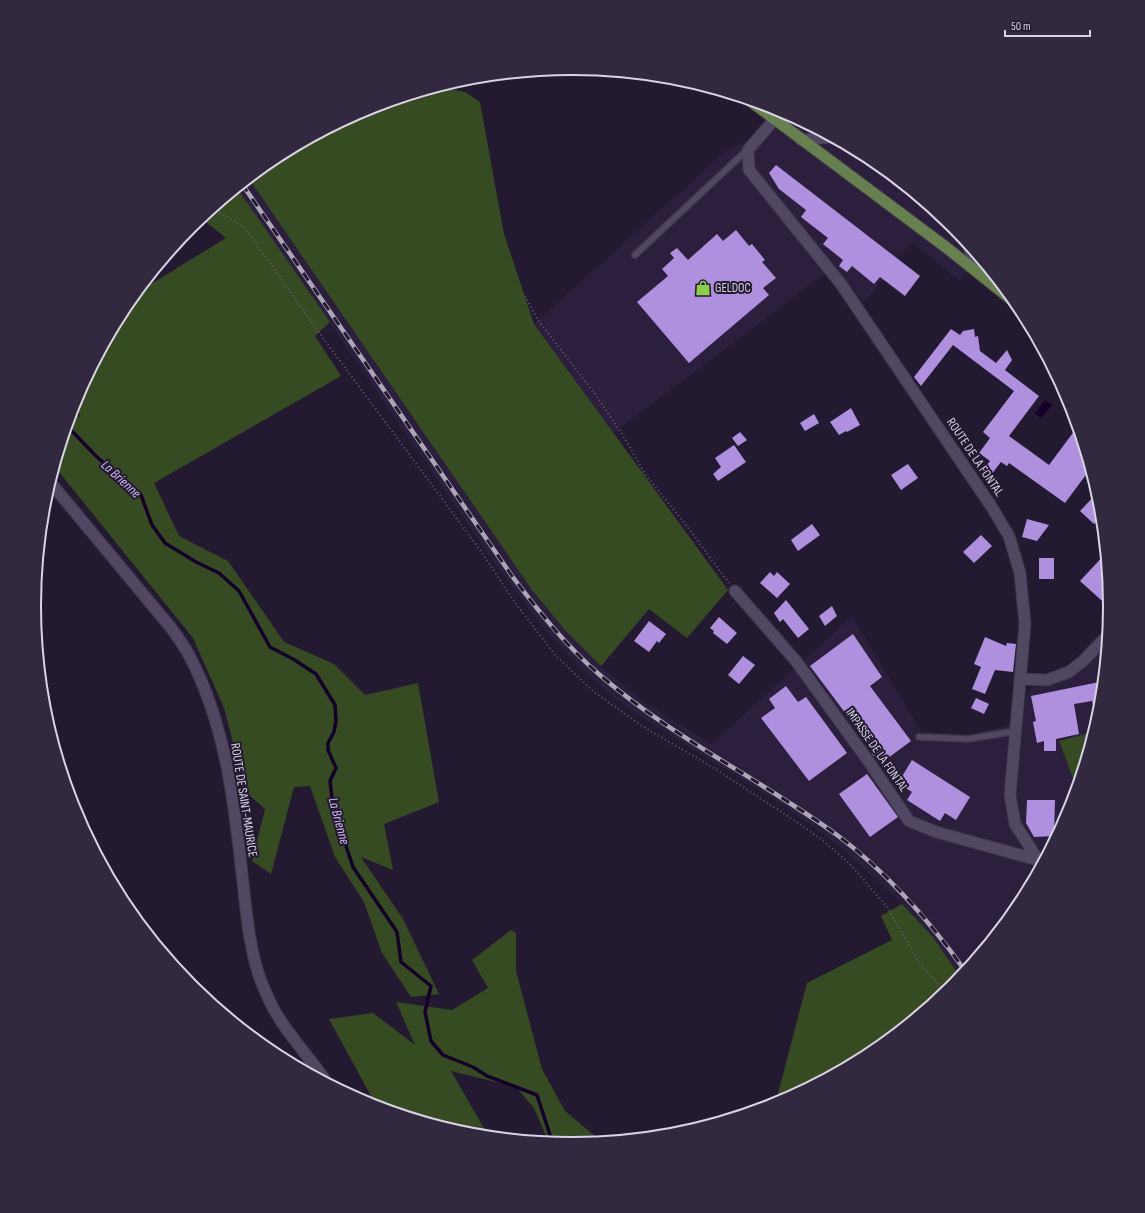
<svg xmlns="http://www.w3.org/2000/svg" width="1145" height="1213" font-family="'Sofia Sans Condensed',sans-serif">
<rect width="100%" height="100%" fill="#231a32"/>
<g fill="#2c1f3d">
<path d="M 798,119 L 872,159 L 953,226 L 978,256 L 960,281 L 912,242 L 864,303 L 835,266 L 613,433 L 534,324 L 729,148 Z"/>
<path d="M 249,179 L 532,590 L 565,630 L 601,666 L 642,700 L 711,744 L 852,616 L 921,731 L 969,735 L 1008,725 L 1039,677 L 1100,652 L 1106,660 L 1101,712 L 1094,732 L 1059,741 L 1077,789 L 1070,813 L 1020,906 L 961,978 L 932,936 L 902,904 L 868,872 L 826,836 L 780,803 L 647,721 L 620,702 L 588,676 L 544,629 L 498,568 L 237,188 Z"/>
</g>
<g fill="#364b21">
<path d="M 438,87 L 465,92 L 480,102 L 504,234 L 534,324 L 728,590 L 687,638 L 649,609 L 601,666 L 565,630 L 532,590 L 249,179 L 274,159 L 367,109 Z"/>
<path d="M 237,188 L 330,322 L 315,336 L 341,376 L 154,483 L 179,536 L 228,561 L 284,642 L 334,664 L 365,695 L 418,683 L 439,802 L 384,824 L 393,870 L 361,857 L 403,919 L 439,994 L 411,997 L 382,953 L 364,902 L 335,857 L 310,786 L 294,787 L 271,874 L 252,861 L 265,809 L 246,792 L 224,708 L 193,638 L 55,467 L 72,409 L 80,418 L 77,396 L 125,307 L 138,292 L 226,238 L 201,218 Z"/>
<path d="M 1094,732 L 1077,789 L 1059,741 Z"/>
<path d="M 902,904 L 932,936 L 961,978 L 953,987 L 871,1054 L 775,1105 L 807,983 L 892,940 L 881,916 Z"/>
<path d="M 511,930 L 516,933 L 516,971 L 542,1069 L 565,1111 L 602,1142 L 572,1145 L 549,1143 L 534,1108 L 516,1087 L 451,1071 L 489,1137 L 467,1135 L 377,1107 L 329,1019 L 373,1013 L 415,1045 L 396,1002 L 452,1010 L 488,988 L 472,960 Z"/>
</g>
<path fill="#15002c" d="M 1045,400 L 1052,405 L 1041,418 L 1035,413 Z"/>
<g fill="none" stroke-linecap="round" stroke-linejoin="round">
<path stroke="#15002c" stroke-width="3.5" d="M 67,426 L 97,457 L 141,495 L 152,525 L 165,543 L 196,562 L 219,573 L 239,591 L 270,647 L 293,659 L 316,674 L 335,705 L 336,721 L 334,732 L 328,743 L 328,750 L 336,768 L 330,781 L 333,807 L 353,867 L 397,932 L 401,962 L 431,986 L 425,1012 L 431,1041 L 443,1055 L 473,1067 L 487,1076 L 537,1095 L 552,1141 L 554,1143"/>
</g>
<g fill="#af90df">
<path d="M 776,165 L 920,276 L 905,296 L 880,277 L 874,284 L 852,266 L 847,272 L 839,266 L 843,260 L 823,244 L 828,238 L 801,217 L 806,210 L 779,189 L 769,173 Z"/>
<path d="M 736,230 L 749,246 L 752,244 L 765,260 L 762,262 L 776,278 L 763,288 L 769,295 L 689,363 L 637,302 L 668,276 L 662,269 L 674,258 L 670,253 L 677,248 L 688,260 L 717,234 L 723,241 Z"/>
<path d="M 951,329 L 960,335 L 963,331 L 974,329 L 975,337 L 978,336 L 980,351 L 996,363 L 1007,350 L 1012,360 L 1005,370 L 1039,396 L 1009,436 L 1049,465 L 1078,426 L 1091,468 L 1065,503 L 1009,463 L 1007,466 L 1001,462 L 987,480 L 981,472 L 990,461 L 979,453 L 990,438 L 983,432 L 1014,391 L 953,345 L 921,386 L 914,377 Z"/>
<path d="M 851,408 L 860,425 L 847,432 L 846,431 L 839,435 L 830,422 Z"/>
<path d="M 814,414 L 819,423 L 805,431 L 800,423 Z"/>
<path d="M 740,432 L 747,440 L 738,446 L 732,438 Z"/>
<path d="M 734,445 L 746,462 L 718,481 L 713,474 L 721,467 L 715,458 Z"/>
<path d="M 908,464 L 918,478 L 901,490 L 891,475 Z"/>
<path d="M 1098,492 L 1101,502 L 1102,516 L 1094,524 L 1080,511 Z"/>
<path d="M 1027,519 L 1049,525 L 1037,541 L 1022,537 Z"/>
<path d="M 812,524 L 820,535 L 798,551 L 791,540 Z"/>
<path d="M 981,535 L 992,546 L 974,563 L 963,552 Z"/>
<path d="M 1106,553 L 1111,607 L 1111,609 L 1080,581 Z"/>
<rect x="1039" y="558" width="15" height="21"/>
<path d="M 770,572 L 774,576 L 777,572 L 790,584 L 777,598 L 760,583 Z"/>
<path d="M 786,600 L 809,629 L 798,638 L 783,619 L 780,622 L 774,613 Z"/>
<path d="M 832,606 L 837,616 L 825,626 L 819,616 Z"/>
<path d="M 719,617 L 737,633 L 727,644 L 713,633 L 714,631 L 710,628 Z"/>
<path d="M 649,621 L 666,634 L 659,643 L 657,641 L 649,652 L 634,641 Z"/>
<path d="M 853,634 L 882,677 L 870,686 L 911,741 L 884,761 L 874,756 L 872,754 L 873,750 L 810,666 Z"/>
<path d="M 985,637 L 1006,646 L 1007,643 L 1016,644 L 1013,672 L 995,670 L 985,694 L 972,689 L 981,667 L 974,664 Z"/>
<path d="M 743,656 L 755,665 L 739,684 L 728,675 Z"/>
<path d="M 1104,681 L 1101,712 L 1097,723 L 1092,701 L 1074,704 L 1079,734 L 1056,739 L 1056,751 L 1044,751 L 1044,741 L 1037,743 L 1033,722 L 1036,721 L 1031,696 Z"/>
<path d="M 786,686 L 798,702 L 806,697 L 847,753 L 809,781 L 761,718 L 775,708 L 769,699 Z"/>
<path d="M 976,698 L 989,704 L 984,714 L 971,708 Z"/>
<path d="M 912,760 L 970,797 L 956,820 L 945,813 L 940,821 L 907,800 L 912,792 L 898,783 Z"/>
<path d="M 867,774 L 898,817 L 870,837 L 839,794 Z"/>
<path d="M 1027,800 L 1055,800 L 1054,836 L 1034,837 L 1026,823 Z"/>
</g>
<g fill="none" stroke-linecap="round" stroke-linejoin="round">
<defs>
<g id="service">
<path d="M 635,255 L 747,150"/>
<path d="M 919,737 L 968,739 L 1016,731"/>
</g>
<g id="minor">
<path d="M 774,120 L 748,150 L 749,170 L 841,284 L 991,506 L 1009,536 L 1020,573 L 1025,624 L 1010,795 L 1015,824 L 1042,866"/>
<path d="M 801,140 L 831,137"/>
<path d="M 967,242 L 978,272"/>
<path d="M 50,482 L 172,629 C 178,638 185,647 190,657 C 225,724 234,800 242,874 C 246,908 249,950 261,981 C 267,997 275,1013 285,1027 C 298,1046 314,1063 327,1083"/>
<path d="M 735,591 L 796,661 L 869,762 L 909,821 L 936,832 L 1038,860"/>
<path d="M 1020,679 L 1047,680 L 1069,672 L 1083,661 L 1108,635"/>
</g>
<path id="primary" d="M 749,100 L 947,248 L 1017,304"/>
</defs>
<use href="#service" stroke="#3e364a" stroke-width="8"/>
<use href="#minor" stroke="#3e364a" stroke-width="13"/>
<use href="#primary" stroke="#3e364a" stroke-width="13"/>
<g stroke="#655d73" stroke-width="2" stroke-dasharray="1 3" stroke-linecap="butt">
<path d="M 213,209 L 245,228 L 323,338 L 480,550 L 516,604 L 556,656 L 594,692 L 642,726 L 709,765 L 783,813 L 821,839 L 850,864 L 887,907 L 919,962 L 946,993"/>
<path d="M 525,296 L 538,320 L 595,394 L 622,434 L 645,474 L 686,525 L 729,583"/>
</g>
<use href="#service" stroke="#514762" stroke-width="5.5"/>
<use href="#minor" stroke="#514762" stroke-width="11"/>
<use href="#primary" stroke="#67814e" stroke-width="11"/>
<defs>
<path id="rail" d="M 242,184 L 512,576 C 539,612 567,647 601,676 C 673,738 760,779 837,835 C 888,873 929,920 966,972"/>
</defs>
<use href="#rail" stroke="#ada6b9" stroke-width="4.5"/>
<use href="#rail" stroke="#231a32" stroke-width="3" stroke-dasharray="9" stroke-linecap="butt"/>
</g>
<defs>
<symbol id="shop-bare" viewBox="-9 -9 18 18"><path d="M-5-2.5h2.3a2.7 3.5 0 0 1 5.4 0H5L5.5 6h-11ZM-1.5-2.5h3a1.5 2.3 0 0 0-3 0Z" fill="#8cce45" stroke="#231a32" stroke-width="2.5" paint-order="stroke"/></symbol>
</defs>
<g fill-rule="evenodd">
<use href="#shop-bare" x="692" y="277" width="22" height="22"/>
</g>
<g text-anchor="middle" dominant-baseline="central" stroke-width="4" stroke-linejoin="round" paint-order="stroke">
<g font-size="13" fill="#d9d3e4" stroke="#231a32" text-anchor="start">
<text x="715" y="288">GELDOC</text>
</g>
<g font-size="13" fill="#d9d3e4" stroke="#231a32">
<text transform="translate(975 457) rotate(56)">ROUTE DE LA FONTAL</text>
<text transform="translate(877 750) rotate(55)">IMPASSE DE LA FONTAL</text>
<text transform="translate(244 800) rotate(81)">ROUTE DE SAINT-MAURICE</text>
</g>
<g font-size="14" font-style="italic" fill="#cbb4f1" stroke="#231a32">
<text transform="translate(121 479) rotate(43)">La Brienne</text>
<text transform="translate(339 821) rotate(75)">La Brienne</text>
</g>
</g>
<path d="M0 0H1145V1213H0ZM41 606a531 531 0 1 1 1062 0a531 531 0 1 1-1062 0Z" fill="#322940" fill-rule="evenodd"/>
<path fill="none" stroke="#d9d3e4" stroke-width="2" d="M41 606a531 531 0 1 1 1062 0a531 531 0 1 1-1062 0Z"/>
<path d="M1005 30v6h85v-6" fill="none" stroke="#d9d3e4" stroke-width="2"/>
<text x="1011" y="30" font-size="12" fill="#d9d3e4" stroke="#231a32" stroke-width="3" paint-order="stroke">50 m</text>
</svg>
